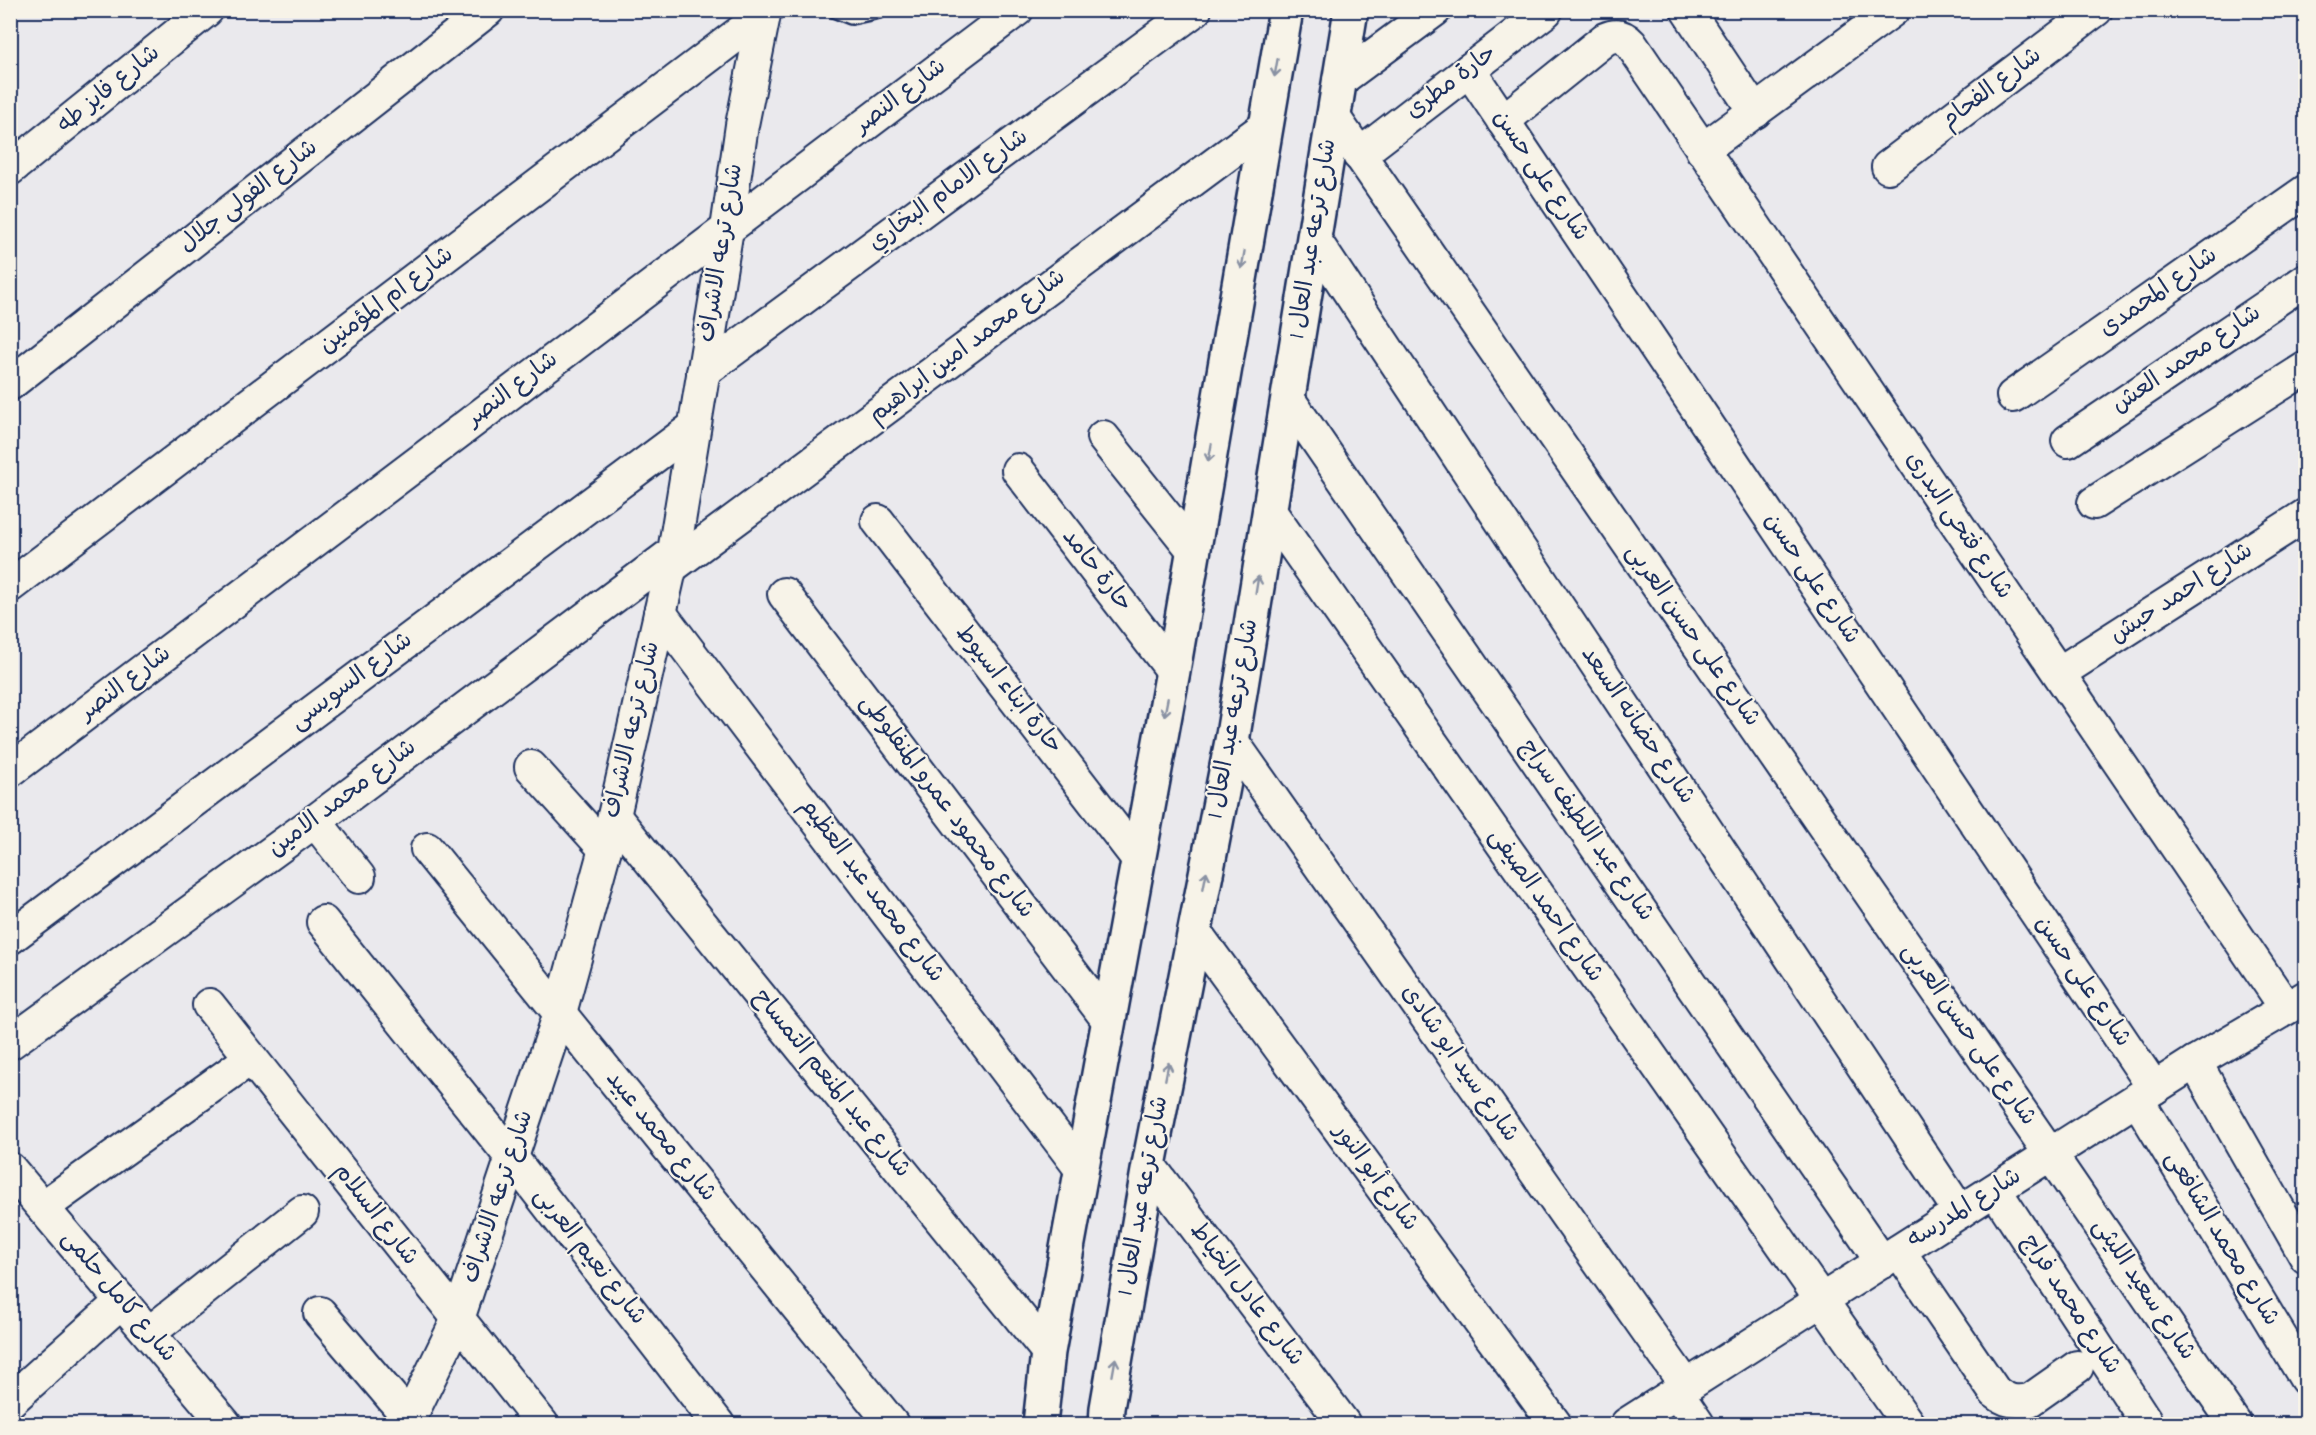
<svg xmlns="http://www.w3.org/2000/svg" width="2316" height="1435" font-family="Dekko,'Playpen Sans Arabic',sans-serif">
<rect width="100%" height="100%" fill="#eae9ed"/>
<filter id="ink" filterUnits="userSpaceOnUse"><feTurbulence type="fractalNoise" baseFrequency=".0167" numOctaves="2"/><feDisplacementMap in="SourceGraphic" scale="12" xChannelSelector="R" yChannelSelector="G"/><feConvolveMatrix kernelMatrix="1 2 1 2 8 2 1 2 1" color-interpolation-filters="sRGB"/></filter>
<g filter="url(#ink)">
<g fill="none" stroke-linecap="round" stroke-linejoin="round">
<defs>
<path id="lane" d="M 836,10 L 851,16 L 879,10"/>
<g id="street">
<path d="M 1687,10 L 1755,112"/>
<path d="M 1469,70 L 2154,1088"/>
<path d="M 1339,81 L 1435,10"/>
<path d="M 1333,116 L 2051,1155 L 2235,1424"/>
<path d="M 1503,121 L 1605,39 C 1616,34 1623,35 1631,44 L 2286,1008"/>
<path d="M 1702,150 L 1893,10"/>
<path d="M 1359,155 L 1546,11"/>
<path d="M 1888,167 L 2096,10"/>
<path d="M 10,169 L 207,10"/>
<path d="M 1314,239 L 1960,1212"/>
<path d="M 703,372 L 1195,10"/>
<path d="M 10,384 L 488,10"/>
<path d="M 2013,396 L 2306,191"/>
<path d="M 1289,400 L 1882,1262"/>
<path d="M 1103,437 L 1194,551"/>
<path d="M 2068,441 L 2306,280"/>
<path d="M 1018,470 L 1173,671"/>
<path d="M 2094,503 L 2306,368"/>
<path d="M 1269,510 L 1908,1424"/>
<path d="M 878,521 L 1138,859"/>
<path d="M 670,568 L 1266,126"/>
<path d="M 10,586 L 763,15"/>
<path d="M 784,594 L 1108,1020"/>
<path d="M 660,613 L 1081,1169"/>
<path d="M 2059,673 L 2306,515"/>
<path d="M 1232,741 L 1687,1387"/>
<path d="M 531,767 L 605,849"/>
<path d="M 10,771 L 1017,10"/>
<path d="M 614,816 L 1048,1352"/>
<path d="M 315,821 L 359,877"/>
<path d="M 427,849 L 892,1424"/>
<path d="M 323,922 L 512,1158 L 718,1424"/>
<path d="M 1195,932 L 1555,1424"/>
<path d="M 10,938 L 694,427"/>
<path d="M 209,1005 L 542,1424"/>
<path d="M 10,1043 L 315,821 L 674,552"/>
<path d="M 2195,1062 L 2306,1257"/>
<path d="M 2137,1099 L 2306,1379"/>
<path d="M 1149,1165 L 1344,1424"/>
<path d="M 10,1169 L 225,1424"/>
<path d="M 1995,1190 L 2145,1420"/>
<path d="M 43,1207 L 251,1058"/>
<path d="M 1899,1251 L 1995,1392 C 2006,1401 2016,1403 2030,1400 L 2077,1367"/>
<path d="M 320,1313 L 410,1419"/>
<path d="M 149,1333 L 302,1212"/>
<path d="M 1677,1393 L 1698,1424"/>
<path d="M 10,1401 L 122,1301"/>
<path d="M 407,1424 L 458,1319 L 560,1013 L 614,816 L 674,552 L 727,229 L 742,125 L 765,10"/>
<path d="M 1627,1424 L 2195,1062 L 2306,997"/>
</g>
<g id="secondary">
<path d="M 1040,1424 L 1048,1352 L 1173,671 L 1286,10"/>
<path d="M 1106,1424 L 1107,1408 L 1149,1165 L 1232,741 L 1351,10"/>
</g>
</defs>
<use href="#lane" stroke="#1b2f5e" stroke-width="20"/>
<use href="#street" stroke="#1b2f5e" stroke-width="36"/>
<use href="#secondary" stroke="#1b2f5e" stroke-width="38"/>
<use href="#lane" stroke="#f7f3e8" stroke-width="15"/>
<use href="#street" stroke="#f7f3e8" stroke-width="32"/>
<use href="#secondary" stroke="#f7f3e8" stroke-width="33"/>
</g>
<defs><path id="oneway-shaft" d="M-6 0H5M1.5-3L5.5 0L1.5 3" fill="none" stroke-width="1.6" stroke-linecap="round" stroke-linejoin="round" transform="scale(1.5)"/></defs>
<g stroke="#8991a3">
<use href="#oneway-shaft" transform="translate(1276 68) rotate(100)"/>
<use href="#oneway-shaft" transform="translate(1243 260) rotate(100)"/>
<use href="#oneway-shaft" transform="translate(1210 453) rotate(100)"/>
<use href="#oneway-shaft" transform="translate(1257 585) rotate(-81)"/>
<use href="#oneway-shaft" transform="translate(1166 707) rotate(101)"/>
<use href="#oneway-shaft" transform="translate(1205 880) rotate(-79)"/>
<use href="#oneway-shaft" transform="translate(1167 1071) rotate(-79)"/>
<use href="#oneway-shaft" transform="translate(1114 1367) rotate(-80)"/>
</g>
</g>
<g text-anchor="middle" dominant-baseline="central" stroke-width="4.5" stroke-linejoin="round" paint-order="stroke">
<g font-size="24" fill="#1b2f5e" stroke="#f7f3e8">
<text transform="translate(1452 83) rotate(-37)">حارة مطرى</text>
<text transform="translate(1992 89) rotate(-37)">شارع الفحام</text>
<text transform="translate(109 90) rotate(-39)">شارع فايز طه</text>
<text transform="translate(901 97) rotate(-37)">شارع النصر</text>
<text transform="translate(1540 176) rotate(56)">شارع على حسن</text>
<text transform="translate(949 191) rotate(-36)">شارع الامام البخاري</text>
<text transform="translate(249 197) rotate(-38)">شارع الفولى جلال</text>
<text transform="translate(1314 239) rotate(-81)">شارع ترعه عبد العال 1</text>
<text transform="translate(722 253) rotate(-81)">شارع ترعه الاشراف</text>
<text transform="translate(2159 293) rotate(-35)">شارع المحمدى</text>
<text transform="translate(387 301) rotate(-37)">شارع ام المؤمنين</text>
<text transform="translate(968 347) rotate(-37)">شارع محمد امين ابراهيم</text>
<text transform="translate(2187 360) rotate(-34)">شارع محمد العش</text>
<text transform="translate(513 390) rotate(-37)">شارع النصر</text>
<text transform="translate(1958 526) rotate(56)">شارع فتحى البدرى</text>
<text transform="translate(1096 571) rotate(52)">حارة حامد</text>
<text transform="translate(1811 579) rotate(56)">شارع على حسن</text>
<text transform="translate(2182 594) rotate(-33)">شارع احمد حبش</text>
<text transform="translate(1692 636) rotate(55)">شارع على حسن العربى</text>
<text transform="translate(352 682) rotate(-37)">شارع السويسى</text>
<text transform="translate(126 684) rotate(-37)">شارع النصر</text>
<text transform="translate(1008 690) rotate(52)">حارة ابناء اسيوط</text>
<text transform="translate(1234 719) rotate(-80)">شارع ترعه عبد العال 1</text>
<text transform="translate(1637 726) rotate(56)">شارع حضانه السعد</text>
<text transform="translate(633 730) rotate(-77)">شارع ترعه الاشراف</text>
<text transform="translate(343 799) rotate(-37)">شارع محمد الامين</text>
<text transform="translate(946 807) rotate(53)">شارع محمود عمرو المنفلوطى</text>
<text transform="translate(1586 831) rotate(55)">شارع عبد اللطيف سراج</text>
<text transform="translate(871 891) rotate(53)">شارع محمد عبد العظيم</text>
<text transform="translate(1545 906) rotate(55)">شارع احمد الصيفى</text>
<text transform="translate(2082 982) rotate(56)">شارع على حسن</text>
<text transform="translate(1968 1035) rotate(55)">شارع على حسن العربى</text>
<text transform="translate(1459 1064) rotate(55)">شارع سيد ابو شادى</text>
<text transform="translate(831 1084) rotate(51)">شارع عبد المنعم التمساح</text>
<text transform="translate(660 1137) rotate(51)">شارع محمد عبيد</text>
<text transform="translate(1375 1178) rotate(54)">شارع أبو النور</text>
<text transform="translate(1144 1196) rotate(-80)">شارع ترعه عبد العال 1</text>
<text transform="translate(499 1197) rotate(-72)">شارع ترعه الاشراف</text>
<text transform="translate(1965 1209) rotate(-32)">شارع المدرسه</text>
<text transform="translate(375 1215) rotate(52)">شارع السلام</text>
<text transform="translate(2221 1239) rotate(59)">شارع محمد الشافعى</text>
<text transform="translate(589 1257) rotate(52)">شارع نعيم العربى</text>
<text transform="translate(2143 1290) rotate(56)">شارع سعيد الليثى</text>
<text transform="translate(1246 1295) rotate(53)">شارع عادل الخياط</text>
<text transform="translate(118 1297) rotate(50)">شارع كامل حلمى</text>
<text transform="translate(2070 1305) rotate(57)">شارع محمد فراج</text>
</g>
</g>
<rect width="2316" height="1435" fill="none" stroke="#f7f3e8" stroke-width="36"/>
<rect x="18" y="18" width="2280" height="1399" fill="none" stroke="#1b2f5e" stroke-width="2" filter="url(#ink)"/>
</svg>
